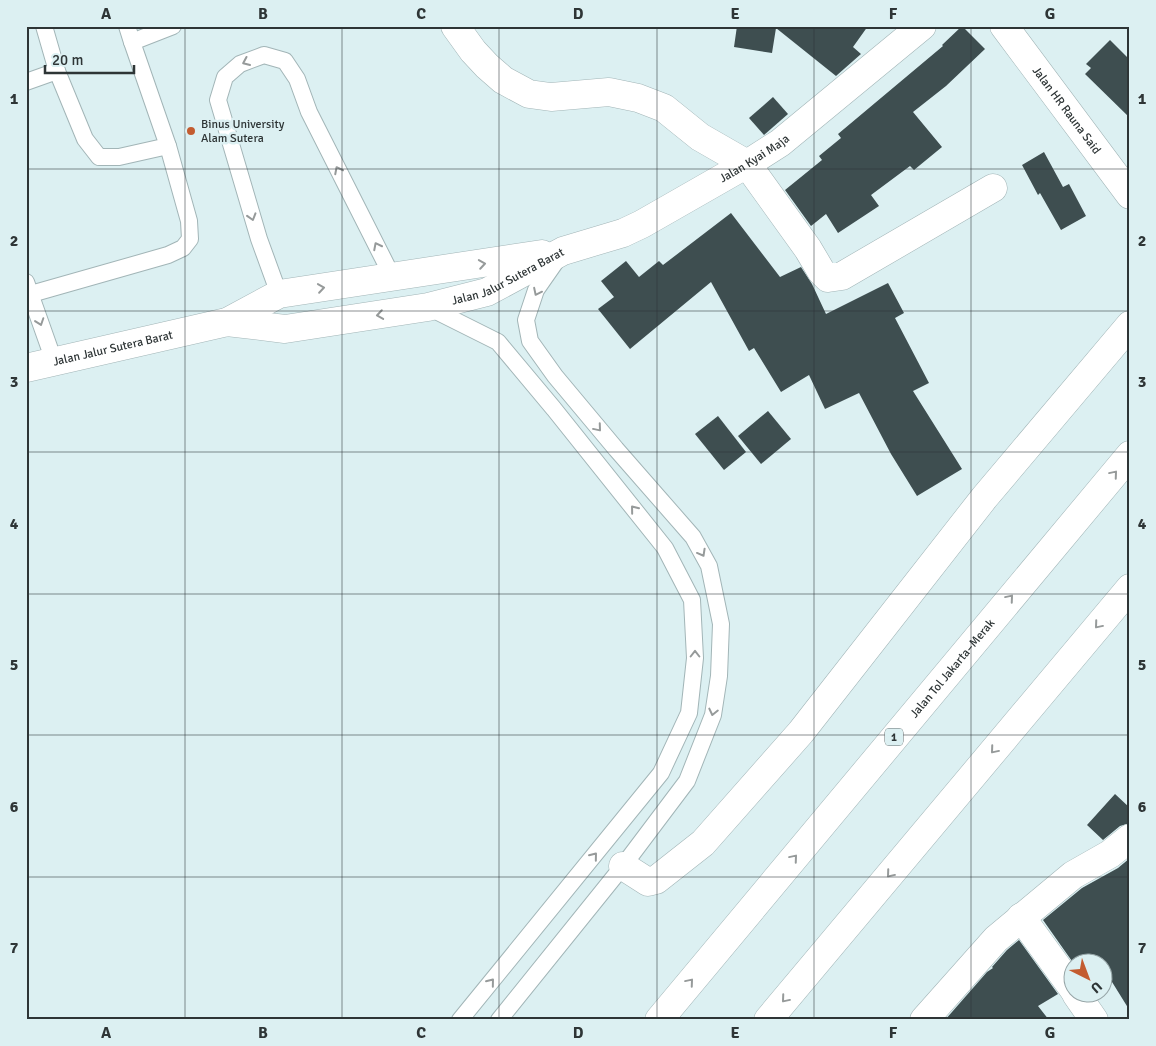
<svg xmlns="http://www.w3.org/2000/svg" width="1156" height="1046" font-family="Signika,sans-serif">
<rect width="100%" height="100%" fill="#dcf0f2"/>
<g fill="#3e4e50">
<path d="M 737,26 L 868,26 L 853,47 L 861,54 L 836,76 L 776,28 L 772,53 L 734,47 Z"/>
<path d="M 962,26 L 985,49 L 946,86 L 913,112 L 942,147 L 914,170 L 910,166 L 871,195 L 879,206 L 838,233 L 826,214 L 811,226 L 785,190 L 822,160 L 819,156 L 841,138 L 838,134 L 943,46 L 942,45 Z"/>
<path d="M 1110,40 L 1130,60 L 1130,118 L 1085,74 L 1091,68 L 1086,64 Z"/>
<path d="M 773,97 L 788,114 L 764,135 L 749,118 Z"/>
<path d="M 1044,152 L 1063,187 L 1069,184 L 1086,216 L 1061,230 L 1040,193 L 1038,195 L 1022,165 Z"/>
<path d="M 731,213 L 780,277 L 801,267 L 812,284 L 826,314 L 888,283 L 904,313 L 895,318 L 929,383 L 913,391 L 962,469 L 917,496 L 891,454 L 859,393 L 825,409 L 809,375 L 781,392 L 754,348 L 749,351 L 711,282 L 630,349 L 598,309 L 614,297 L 601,281 L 626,261 L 639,277 L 659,261 L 663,265 Z"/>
<path d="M 768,411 L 791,439 L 761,464 L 738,436 Z"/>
<path d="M 718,416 L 746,452 L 724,470 L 695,434 Z"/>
<path d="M 1115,794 L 1130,808 L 1130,823 L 1120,826 L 1103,840 L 1087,825 Z"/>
<path d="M 1130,858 L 1130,1011 L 1104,969 L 1104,964 L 1074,964 L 1043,920 L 1082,888 L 1118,868 Z"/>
<path d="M 1019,940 L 1058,994 L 1038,1006 L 1049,1020 L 945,1020 L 987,972 L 993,968 L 992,967 L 1007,950 Z"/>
</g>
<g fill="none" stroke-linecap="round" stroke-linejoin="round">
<defs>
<g id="lane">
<path d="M 44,26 L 57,71 L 85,139 L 99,157 L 119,157 L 168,146"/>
<path d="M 127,26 L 132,42"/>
<path d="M 26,82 L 57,71"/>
<path d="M 26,282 L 54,361"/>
<path d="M 31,294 L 168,255 L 183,248 L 190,239 L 189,221 L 168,146 L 132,42 L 173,26"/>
<path d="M 279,294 L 259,239 L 218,100 L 225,77 L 240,64 L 264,55 L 285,61 L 297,79 L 309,112 L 393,278"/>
<path d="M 428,307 L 498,342 L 554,409 L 665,548 L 692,600 L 695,658 L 689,713 L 661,773 L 460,1020"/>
<path d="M 499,1020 L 623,866 L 687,781 L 713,715 L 719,676 L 721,624 L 709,566 L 693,537 L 616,449 L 555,376 L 530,341 L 526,320 L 536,290 L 559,257"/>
</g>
<g id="street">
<path d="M 455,26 L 473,51 L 487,66 L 503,80 L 529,94 L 551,97 L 609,92 L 638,98 L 664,108 L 700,137 L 747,164 L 808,249 L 821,271 L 828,278 L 842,276 L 993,188"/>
<path d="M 623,866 L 648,882 L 656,880 L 703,843 L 801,732 L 984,498 L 1130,325"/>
<path d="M 1021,917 L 1074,990"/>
<path d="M 1076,994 L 1094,1020"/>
<path d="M 924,1020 L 996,939 L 1073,875 L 1110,854 L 1130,838"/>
</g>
<g id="secondary">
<path id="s1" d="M 1004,26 L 1130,195"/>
<path id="s2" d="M 227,322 L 285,329 L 428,307 L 487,292 L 563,251 L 623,233 L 642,224 L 747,164 L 780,143 L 922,26"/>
<path id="s3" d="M 26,368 L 227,322 L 279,294 L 542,254"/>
</g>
<g id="highway">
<path id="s4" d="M 659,1020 L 1130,455"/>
<path d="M 768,1020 L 1130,588"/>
</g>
</defs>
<use href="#lane" stroke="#a2b5b7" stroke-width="18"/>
<use href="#street" stroke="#a2b5b7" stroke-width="29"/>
<use href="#secondary" stroke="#a2b5b7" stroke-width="29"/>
<use href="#highway" stroke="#a2b5b7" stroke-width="29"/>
<use href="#lane" stroke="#fff" stroke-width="16"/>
<use href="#street" stroke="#fff" stroke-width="28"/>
<use href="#secondary" stroke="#fff" stroke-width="28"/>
<use href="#highway" stroke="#fff" stroke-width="28"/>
</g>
<defs><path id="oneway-chevron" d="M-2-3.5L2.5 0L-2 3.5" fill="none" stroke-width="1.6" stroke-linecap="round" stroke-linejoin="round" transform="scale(1.25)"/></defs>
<g stroke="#969a9a">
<use href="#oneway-chevron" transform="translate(246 62) rotate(156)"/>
<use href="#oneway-chevron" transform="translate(338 170) rotate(-117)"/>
<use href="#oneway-chevron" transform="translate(252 217) rotate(73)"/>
<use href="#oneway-chevron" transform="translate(377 246) rotate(-117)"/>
<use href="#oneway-chevron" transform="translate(482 264) rotate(-9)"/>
<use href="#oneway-chevron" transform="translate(321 288) rotate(-8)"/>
<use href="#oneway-chevron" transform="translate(537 292) rotate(116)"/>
<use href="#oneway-chevron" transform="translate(380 315) rotate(171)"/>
<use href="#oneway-chevron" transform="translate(40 322) rotate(71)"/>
<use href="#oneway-chevron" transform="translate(598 428) rotate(50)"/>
<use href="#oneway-chevron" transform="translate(1114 474) rotate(-50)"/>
<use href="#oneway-chevron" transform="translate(634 509) rotate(-129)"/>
<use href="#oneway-chevron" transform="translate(702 553) rotate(61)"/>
<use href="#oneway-chevron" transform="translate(1010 598) rotate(-50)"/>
<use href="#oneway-chevron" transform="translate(1098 625) rotate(130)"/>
<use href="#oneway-chevron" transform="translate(695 654) rotate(-90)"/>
<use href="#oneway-chevron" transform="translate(713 712) rotate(103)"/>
<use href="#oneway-chevron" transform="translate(994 750) rotate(130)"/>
<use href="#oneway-chevron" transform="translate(594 856) rotate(-51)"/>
<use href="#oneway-chevron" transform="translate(794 858) rotate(-50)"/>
<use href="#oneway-chevron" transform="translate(890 874) rotate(130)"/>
<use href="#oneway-chevron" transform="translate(491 982) rotate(-51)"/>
<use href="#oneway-chevron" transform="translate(690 982) rotate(-50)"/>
<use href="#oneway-chevron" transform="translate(785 999) rotate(130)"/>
</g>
<path fill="none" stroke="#2e3536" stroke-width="1" stroke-opacity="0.55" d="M 185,26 L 185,1020M 342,26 L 342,1020M 499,26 L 499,1020M 657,26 L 657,1020M 814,26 L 814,1020M 971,26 L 971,1020M 26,169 L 1130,169M 26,311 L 1130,311M 26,452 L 1130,452M 26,594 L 1130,594M 26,735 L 1130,735M 26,877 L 1130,877"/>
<circle fill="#c35c30" stroke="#dcf0f2" stroke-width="2" cx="191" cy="131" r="5"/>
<g text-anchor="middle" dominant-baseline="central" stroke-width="5" stroke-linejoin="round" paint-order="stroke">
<rect fill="#dcf0f2" stroke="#626d6e" stroke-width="1" x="885" y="728.5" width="18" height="17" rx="4"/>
<g font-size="11" font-weight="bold" fill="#2e3536">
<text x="894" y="737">1</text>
</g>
<g font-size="12" fill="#2e3536" stroke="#dcf0f2">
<text stroke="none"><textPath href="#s1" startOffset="105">Jalan HR Rauna Said</textPath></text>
<text stroke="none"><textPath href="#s2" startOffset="564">Jalan Kyai Maja</textPath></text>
<text stroke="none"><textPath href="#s2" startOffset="289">Jalan Jalur Sutera Barat</textPath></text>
<text stroke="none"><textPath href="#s3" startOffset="89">Jalan Jalur Sutera Barat</textPath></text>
<text stroke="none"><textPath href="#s4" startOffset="458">Jalan Tol Jakarta–Merak</textPath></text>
</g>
<g font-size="12" fill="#2e3536" stroke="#dcf0f2" text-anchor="start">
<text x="201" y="124">Binus University<tspan x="201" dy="14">Alam Sutera</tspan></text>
</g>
</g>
<rect width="1156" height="1046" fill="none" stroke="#dcf0f2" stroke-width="55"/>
<g transform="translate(1088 978) rotate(138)"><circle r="24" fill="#dcf0f2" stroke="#96a5a7"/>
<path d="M0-4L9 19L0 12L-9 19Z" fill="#c35c30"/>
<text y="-8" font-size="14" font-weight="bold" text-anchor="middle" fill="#2e3536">U</text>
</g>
<path d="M45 65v8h89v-8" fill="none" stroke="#2e3536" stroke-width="2.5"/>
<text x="52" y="65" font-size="15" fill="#2e3536" stroke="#dcf0f2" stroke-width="4" paint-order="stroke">20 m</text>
<rect x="28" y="28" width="1100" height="990" fill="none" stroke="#2e3536" stroke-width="2"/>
<g font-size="16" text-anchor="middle" font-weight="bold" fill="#2e3536">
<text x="106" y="19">A</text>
<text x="263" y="19">B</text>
<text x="421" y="19">C</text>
<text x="578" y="19">D</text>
<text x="735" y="19">E</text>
<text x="893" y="19">F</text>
<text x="1050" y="19">G</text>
<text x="14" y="104">1</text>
<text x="1142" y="104">1</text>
<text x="14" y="246">2</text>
<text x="1142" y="246">2</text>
<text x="14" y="387">3</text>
<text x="1142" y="387">3</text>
<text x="14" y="529">4</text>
<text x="1142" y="529">4</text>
<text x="14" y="670">5</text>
<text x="1142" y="670">5</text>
<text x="14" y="812">6</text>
<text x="1142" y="812">6</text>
<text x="14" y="953">7</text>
<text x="1142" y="953">7</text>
<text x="106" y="1038">A</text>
<text x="263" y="1038">B</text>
<text x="421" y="1038">C</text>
<text x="578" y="1038">D</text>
<text x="735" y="1038">E</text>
<text x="893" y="1038">F</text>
<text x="1050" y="1038">G</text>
</g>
</svg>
